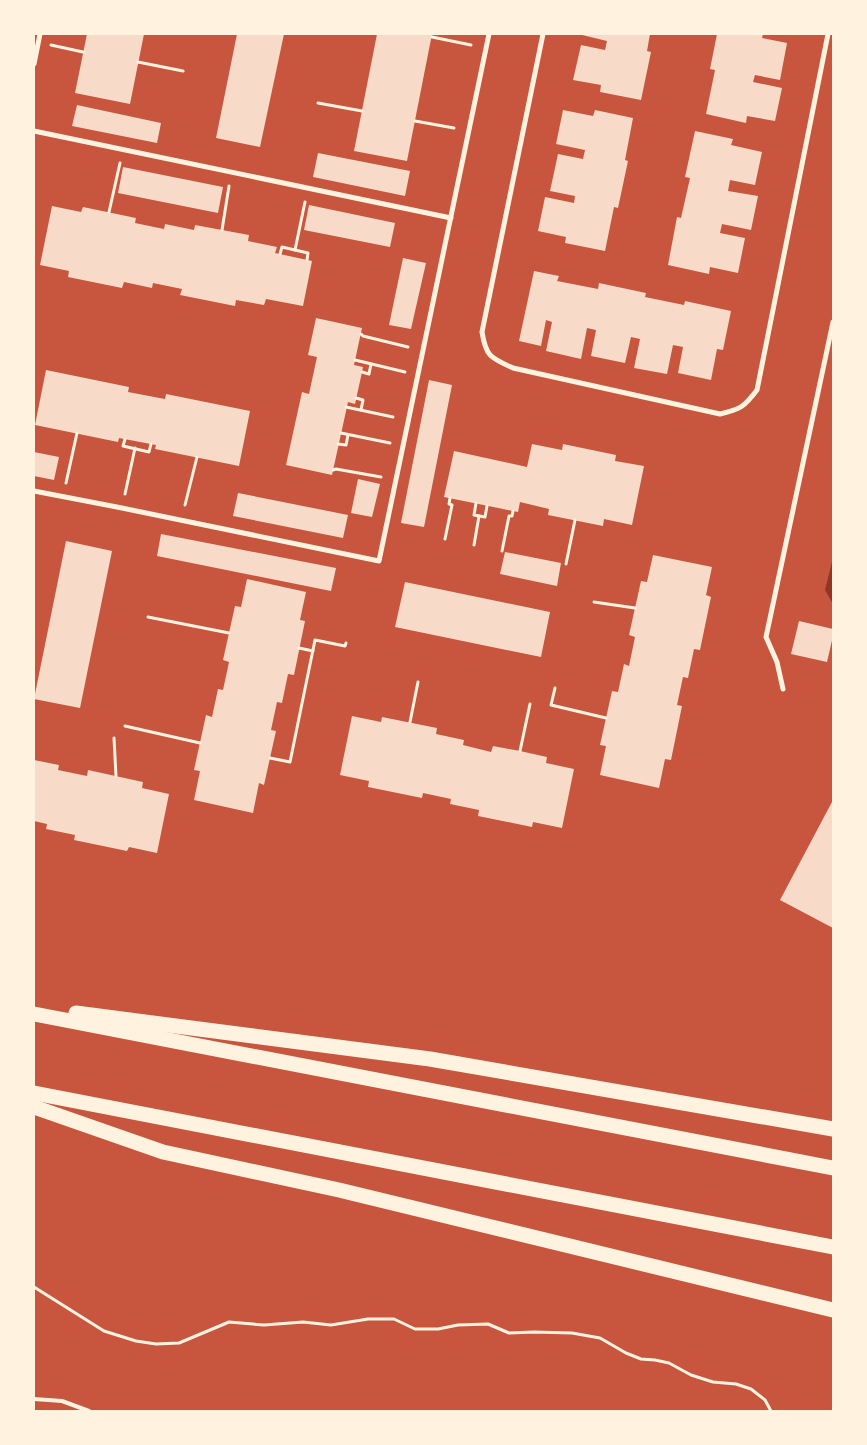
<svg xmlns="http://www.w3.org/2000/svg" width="867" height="1445" font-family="'DejaVu Sans',sans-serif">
<rect width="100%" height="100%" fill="#c8553d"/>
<path fill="#8f3625" d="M 833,558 L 833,604 L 825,590 Z"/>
<g fill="#f7dbc8">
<path d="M 87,34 L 144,34 L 130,104 L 75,93 Z"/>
<path d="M 237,34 L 284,34 L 260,147 L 216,138 Z"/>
<path d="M 377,34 L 432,34 L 407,161 L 354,151 Z"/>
<path d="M 578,34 L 650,34 L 647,51 L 651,52 L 641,100 L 600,92 L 601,85 L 573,80 L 581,45 L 605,50 L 607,41 Z"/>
<path d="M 717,34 L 763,34 L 762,38 L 787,43 L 780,80 L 755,75 L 753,82 L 782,88 L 775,121 L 747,116 L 746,123 L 706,114 L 715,70 L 710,69 Z"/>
<path d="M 77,105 L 161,123 L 157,143 L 72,126 Z"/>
<path d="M 563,110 L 593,116 L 595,110 L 633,118 L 625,160 L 628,161 L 618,208 L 614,207 L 605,251 L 565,243 L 566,237 L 538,231 L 545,197 L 574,203 L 575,196 L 550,191 L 558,154 L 583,159 L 585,150 L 556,144 Z"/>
<path d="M 695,131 L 733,139 L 731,145 L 762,152 L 755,185 L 730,180 L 728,191 L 758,196 L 751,230 L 722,224 L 720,233 L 745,238 L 738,273 L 710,267 L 709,274 L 668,265 L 677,217 L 681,218 L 690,178 L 685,177 Z"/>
<path d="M 318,153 L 410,171 L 405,196 L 313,177 Z"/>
<path d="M 123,167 L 223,187 L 218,213 L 118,193 Z"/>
<path d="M 309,205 L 395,223 L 390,247 L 304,230 Z"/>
<path d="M 52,206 L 81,212 L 83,207 L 136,218 L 135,223 L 164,229 L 165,224 L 194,230 L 195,225 L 249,235 L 248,241 L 277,247 L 275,253 L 312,261 L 303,306 L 266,299 L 264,305 L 236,300 L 235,306 L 180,295 L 182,289 L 153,283 L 152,288 L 124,282 L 122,288 L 68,277 L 69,271 L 40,265 Z"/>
<path d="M 403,258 L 426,263 L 411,329 L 389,325 Z"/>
<path d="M 534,271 L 559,276 L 557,281 L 598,289 L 599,283 L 646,293 L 645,297 L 684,305 L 685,301 L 731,311 L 723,350 L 717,349 L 711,380 L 678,373 L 683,347 L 673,345 L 667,374 L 634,368 L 640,339 L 631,337 L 625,363 L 591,356 L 596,330 L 587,328 L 581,359 L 546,351 L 552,322 L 546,320 L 541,346 L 519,341 Z"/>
<path d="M 316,318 L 362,328 L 354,365 L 363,367 L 362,372 L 355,404 L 348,402 L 332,475 L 286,465 L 302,392 L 309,394 L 317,357 L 308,355 Z"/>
<path d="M 46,370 L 129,387 L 128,392 L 165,399 L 166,394 L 250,411 L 239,466 L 155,449 L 156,445 L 119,438 L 118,442 L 35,425 Z"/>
<path d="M 429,380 L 452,385 L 424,527 L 401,523 Z"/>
<path d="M 532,444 L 562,450 L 563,444 L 616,455 L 615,461 L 644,466 L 632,525 L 604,519 L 603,526 L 548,515 L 549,509 L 520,502 L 518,512 L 444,497 L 454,451 L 527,467 Z"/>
<path d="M 34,452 L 59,457 L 54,480 L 34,476 Z"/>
<path d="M 358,479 L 380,484 L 372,517 L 351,513 Z"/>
<path d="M 238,493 L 348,515 L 343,538 L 233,516 Z"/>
<path d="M 161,534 L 336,568 L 331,591 L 157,556 Z"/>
<path d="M 66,541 L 112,551 L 80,708 L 34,699 Z"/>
<path d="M 505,552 L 561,563 L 557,586 L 500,574 Z"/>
<path d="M 653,555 L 712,567 L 706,595 L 711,597 L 700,650 L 694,649 L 688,678 L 683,677 L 677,705 L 682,706 L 671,760 L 665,759 L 659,788 L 600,775 L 606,746 L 600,745 L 612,691 L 618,692 L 624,664 L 629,666 L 635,637 L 629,635 L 641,581 L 647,582 Z"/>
<path d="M 247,579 L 306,592 L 300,620 L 305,621 L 294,675 L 288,674 L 282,703 L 277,702 L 271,730 L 276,731 L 264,785 L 259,783 L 253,813 L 194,800 L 200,771 L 194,770 L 206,715 L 212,717 L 218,689 L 223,690 L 229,662 L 223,660 L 235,606 L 241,607 Z"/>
<path d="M 405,582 L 550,612 L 541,657 L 395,627 Z"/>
<path d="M 799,621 L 833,629 L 833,636 L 827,662 L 791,654 Z"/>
<path d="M 352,716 L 381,722 L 382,717 L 437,728 L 436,734 L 464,740 L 463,745 L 491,752 L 493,746 L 520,751 L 547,757 L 546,763 L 574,769 L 562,828 L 533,822 L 532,827 L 478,816 L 479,810 L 450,804 L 451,799 L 423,793 L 422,798 L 368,787 L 369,781 L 340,775 Z"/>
<path d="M 34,760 L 59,765 L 58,770 L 87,776 L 88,770 L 143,782 L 142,788 L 169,794 L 157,853 L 129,847 L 127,851 L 74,840 L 75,835 L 46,829 L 47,824 L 34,821 Z"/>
<path d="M 833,800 L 833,928 L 780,900 Z"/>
</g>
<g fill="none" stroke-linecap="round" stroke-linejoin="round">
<g stroke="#fff3e0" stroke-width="3">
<path d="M 432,37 L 471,45"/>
<path d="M 51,45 L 83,52"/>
<path d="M 138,62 L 183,71"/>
<path d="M 318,103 L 362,111"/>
<path d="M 415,121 L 454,128"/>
<path d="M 109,212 L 120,163"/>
<path d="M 222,230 L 229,186"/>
<path d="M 295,250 L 305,202"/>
<path d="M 280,254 L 282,247 L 308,253 L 307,260"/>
<path d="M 361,334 L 363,336 L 408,347"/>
<path d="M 355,360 L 405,372"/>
<path d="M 362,372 L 369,374 L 371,364"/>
<path d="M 356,398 L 363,400 L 361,410"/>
<path d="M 346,407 L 393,417"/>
<path d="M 341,433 L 390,443"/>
<path d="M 125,439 L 123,446 L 149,452 L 151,444"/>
<path d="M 338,444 L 346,445 L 348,435"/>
<path d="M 333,470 L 336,469 L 381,477"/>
<path d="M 66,483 L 77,433"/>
<path d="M 125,494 L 135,448"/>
<path d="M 476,503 L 474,515 L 485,517 L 487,506"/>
<path d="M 185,505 L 197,457"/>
<path d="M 445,539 L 452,505 L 449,504 L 450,498"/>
<path d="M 474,545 L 479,516"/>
<path d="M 502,551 L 509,516 L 512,516 L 513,511"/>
<path d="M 566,564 L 575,520"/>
<path d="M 594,602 L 635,608"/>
<path d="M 148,617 L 229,633"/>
<path d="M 299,648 L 313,651"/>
<path d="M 555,688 L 551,705 L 606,718"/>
<path d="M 410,722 L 418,682"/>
<path d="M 125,726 L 200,743"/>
<path d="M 114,738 L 116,776"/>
<path d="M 520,751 L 530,704"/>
<path d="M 270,758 L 290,762 L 315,640 L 345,646 L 346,643"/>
<path d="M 34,1287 L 104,1331 L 136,1341 L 156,1344 L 179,1343 L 229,1322 L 264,1325 L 303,1322 L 331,1325 L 368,1319 L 394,1319 L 415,1329 L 438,1329 L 458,1325 L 488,1324 L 509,1333 L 534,1332 L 572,1333 L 600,1338 L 626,1353 L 641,1359 L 655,1360 L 669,1363 L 691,1375 L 713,1382 L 736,1384 L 751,1389 L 765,1400 L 771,1411"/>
</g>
<path stroke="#fff3e0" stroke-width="4" d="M 34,1399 L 62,1401 L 89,1411"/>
<g stroke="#fff3e0" stroke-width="5">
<path d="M 543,34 L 482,332 C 486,357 491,358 513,368 L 720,414 C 741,409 744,407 757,390 L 828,34"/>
<path d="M 34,64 L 40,34"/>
<path d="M 34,131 L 451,218"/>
<path d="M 34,491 L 122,508 L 379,561 L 489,34"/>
<path d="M 783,689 L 777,662 L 766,637 L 833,322"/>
</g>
<g stroke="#fff3e0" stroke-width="15">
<path d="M 76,1013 L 430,1059 L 833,1129"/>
<path d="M 34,1014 L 833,1168"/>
<path d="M 34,1093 L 833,1247"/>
<path d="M 34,1107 L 163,1152 L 339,1190 L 833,1310"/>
</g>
</g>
<rect width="867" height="1445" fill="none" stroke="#fff3e0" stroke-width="70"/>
</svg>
